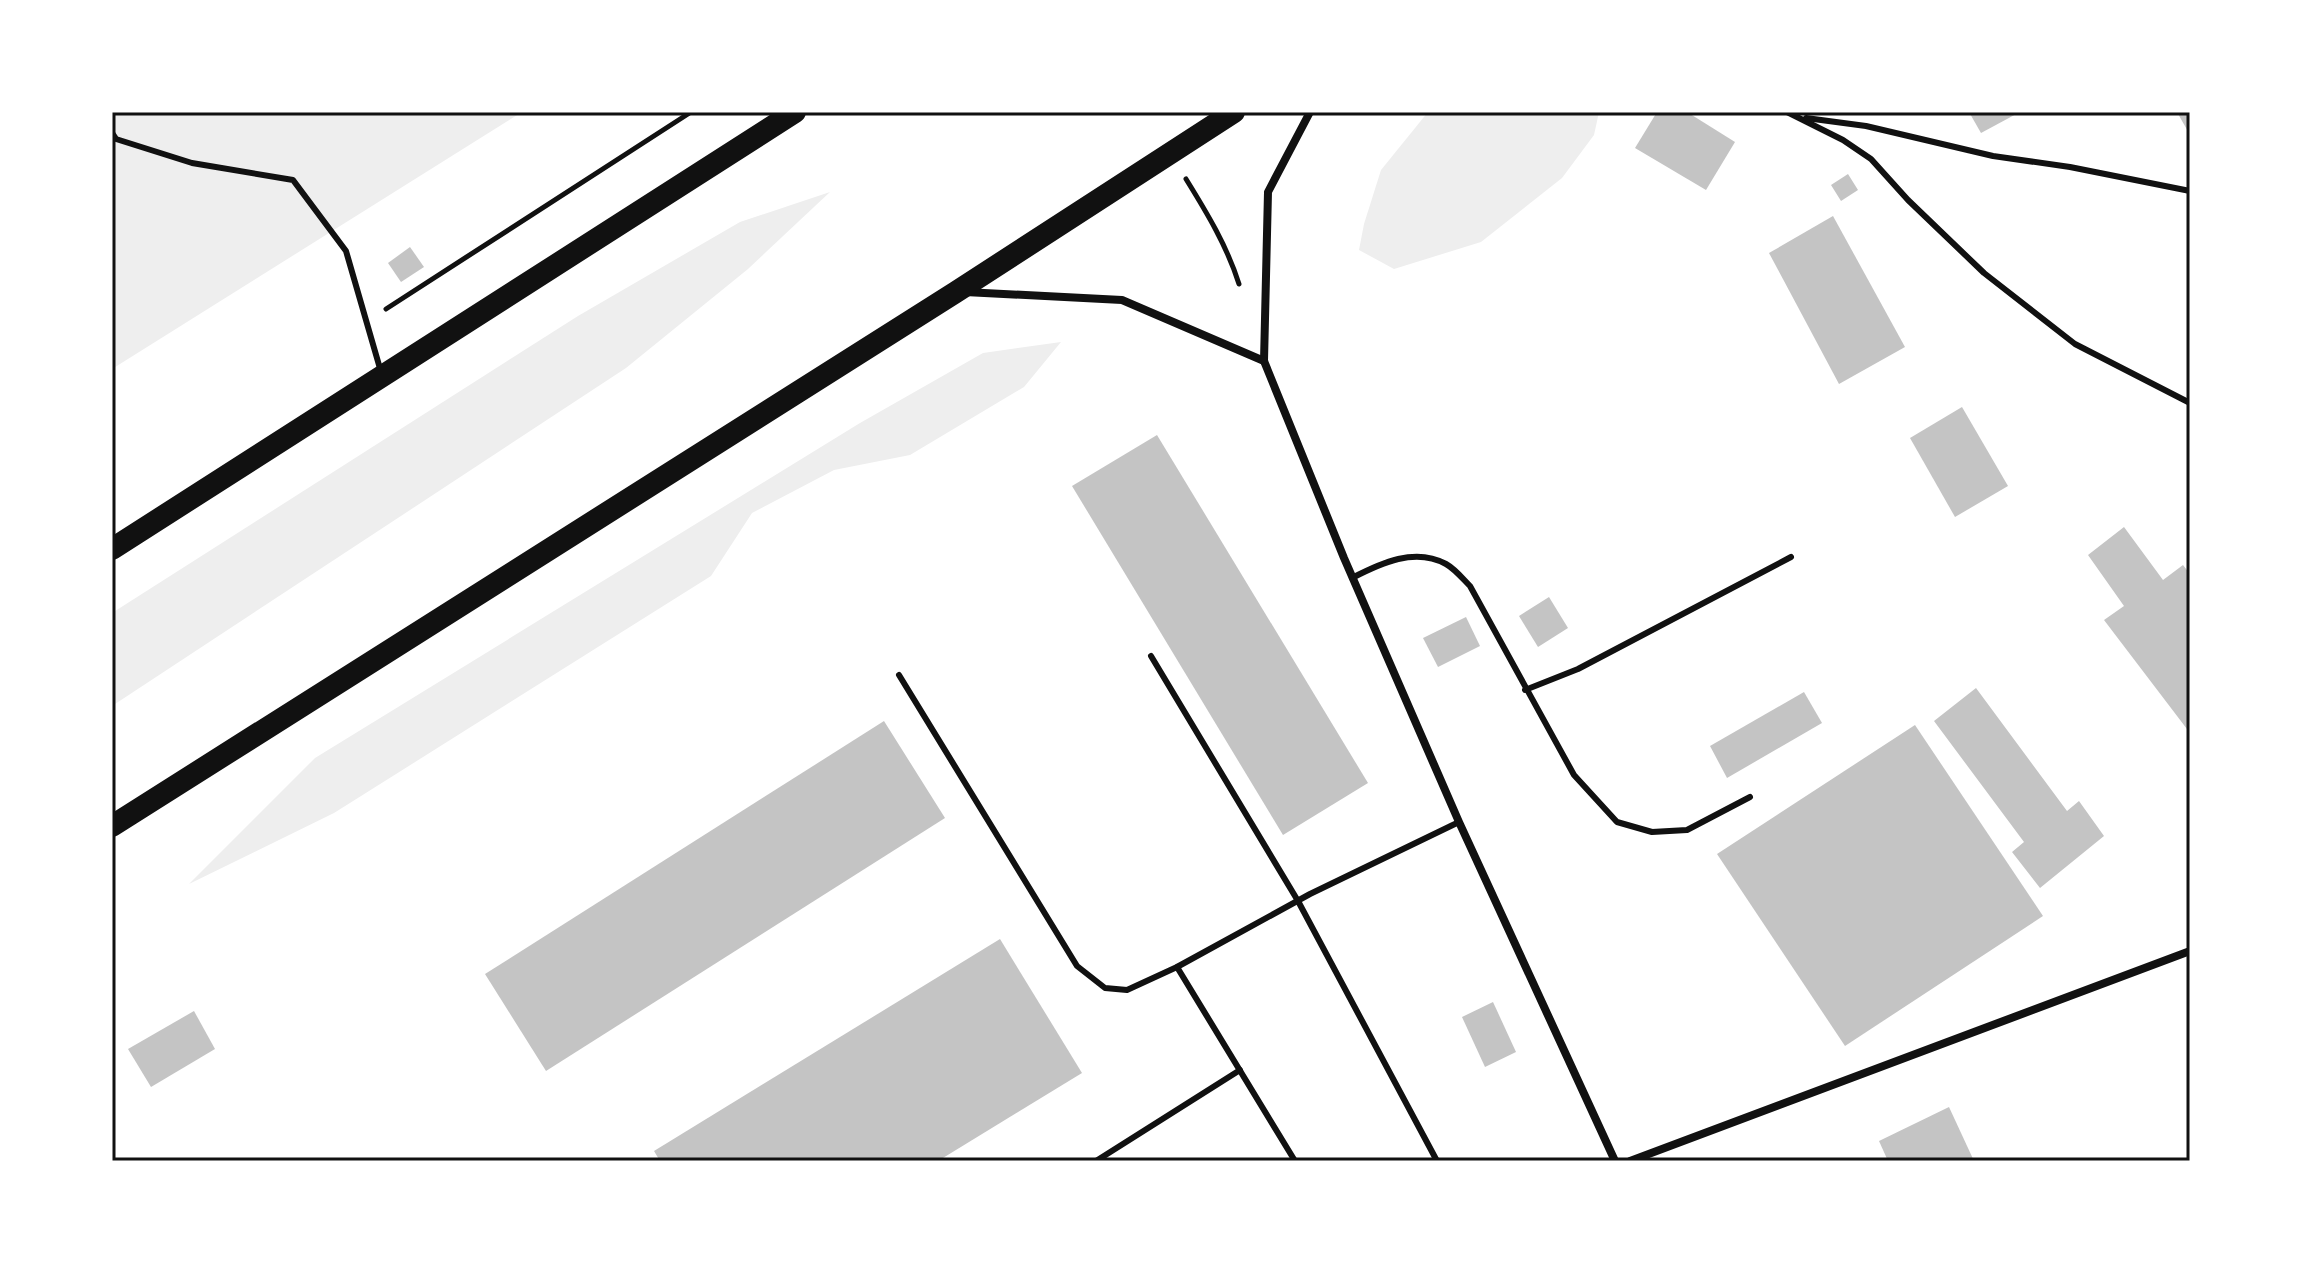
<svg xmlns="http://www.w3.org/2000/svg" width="2302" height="1273" font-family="'Alegreya Sans',sans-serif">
<rect width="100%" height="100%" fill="#fff"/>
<g fill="#eee">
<path d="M 112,112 L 522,112 L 112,369 Z"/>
<path d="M 1428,112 L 1599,112 L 1594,135 L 1562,178 L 1481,242 L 1394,269 L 1359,250 L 1364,224 L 1381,170 Z"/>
<path d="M 830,192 L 748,269 L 626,368 L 112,706 L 112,613 L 578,316 L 740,222 Z"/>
<path d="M 1061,342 L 1024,387 L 910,455 L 834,470 L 752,513 L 711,576 L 334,813 L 189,884 L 315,758 L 860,423 L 983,353 Z"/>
</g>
<g fill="#c4c4c4">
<path d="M 1657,112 L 1687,112 L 1735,142 L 1706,190 L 1635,148 Z"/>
<path d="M 1969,112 L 2020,112 L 1981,133 Z"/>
<path d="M 2177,112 L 2190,112 L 2190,135 Z"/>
<path d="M 1848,174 L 1858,190 L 1841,201 L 1831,185 Z"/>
<path d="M 1833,216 L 1905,347 L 1839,384 L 1769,253 Z"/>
<path d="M 410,247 L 424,267 L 401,282 L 388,263 Z"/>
<path d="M 1962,407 L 2008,486 L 1955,517 L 1910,438 Z"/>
<path d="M 1157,435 L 1368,783 L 1283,835 L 1072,486 Z"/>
<path d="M 2124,527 L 2163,580 L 2183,565 L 2190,574 L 2190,733 L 2104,620 L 2124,606 L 2088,555 Z"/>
<path d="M 1549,597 L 1568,628 L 1538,647 L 1519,616 Z"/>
<path d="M 1466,617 L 1480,646 L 1438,667 L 1423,638 Z"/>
<path d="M 1976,688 L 2067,811 L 2079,801 L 2104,836 L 2040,888 L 2012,852 L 2024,842 L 1934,721 Z"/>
<path d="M 1804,692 L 1822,723 L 1727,778 L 1710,746 Z"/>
<path d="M 884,721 L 945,818 L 546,1071 L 485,974 Z"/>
<path d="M 1915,725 L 2043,916 L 1845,1046 L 1717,854 Z"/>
<path d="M 1000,939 L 1082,1073 L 938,1161 L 660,1161 L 654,1151 Z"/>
<path d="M 1493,1002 L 1516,1052 L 1485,1067 L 1462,1017 Z"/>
<path d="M 194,1011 L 215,1049 L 151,1087 L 128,1049 Z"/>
<path d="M 1949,1107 L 1974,1161 L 1888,1161 L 1879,1141 Z"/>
</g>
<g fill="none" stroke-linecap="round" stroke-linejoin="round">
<g stroke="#111" stroke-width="5">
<path d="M 1186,179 C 1207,213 1227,246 1239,284"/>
<path d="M 386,309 L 691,112"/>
</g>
<g stroke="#111" stroke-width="6">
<path d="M 1787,112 L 1843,140 L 1871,159 L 1908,200 L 1984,273 L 2075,344 L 2190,403"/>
<path d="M 1806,118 L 1866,126 L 1993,156 L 2070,167 L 2190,191"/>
<path d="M 112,133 L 116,139 L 192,163 L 293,180 L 346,251 L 381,372"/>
<path d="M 1352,578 C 1381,563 1415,547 1446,564 C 1455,569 1463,579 1470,586 L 1574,775 L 1617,822 L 1652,832 L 1687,830 L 1750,797"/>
<path d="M 1151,656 L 1298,901 L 1437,1161"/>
<path d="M 899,675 L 1077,966 L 1105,988 L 1127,990 L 1177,967 L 1310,894 L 1459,822"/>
<path d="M 1525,690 L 1578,669 L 1791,557"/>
<path d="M 1177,967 L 1295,1161"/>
<path d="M 1096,1161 L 1240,1070"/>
</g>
<g stroke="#111" stroke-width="8">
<path d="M 1310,112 L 1268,192 L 1264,361 L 1344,558 L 1459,822 L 1615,1161"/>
<path d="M 965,292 L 1122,300 L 1264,361"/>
<path d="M 1630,1161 L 2190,951"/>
</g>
<g stroke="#111" stroke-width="22">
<path d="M 112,549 L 795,112"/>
<path d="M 112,826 L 956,292 L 1234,112"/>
</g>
</g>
<rect width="2302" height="1273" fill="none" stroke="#ffffff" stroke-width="228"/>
<rect x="114" y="114" width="2074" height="1045" fill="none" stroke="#111" stroke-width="3"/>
</svg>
